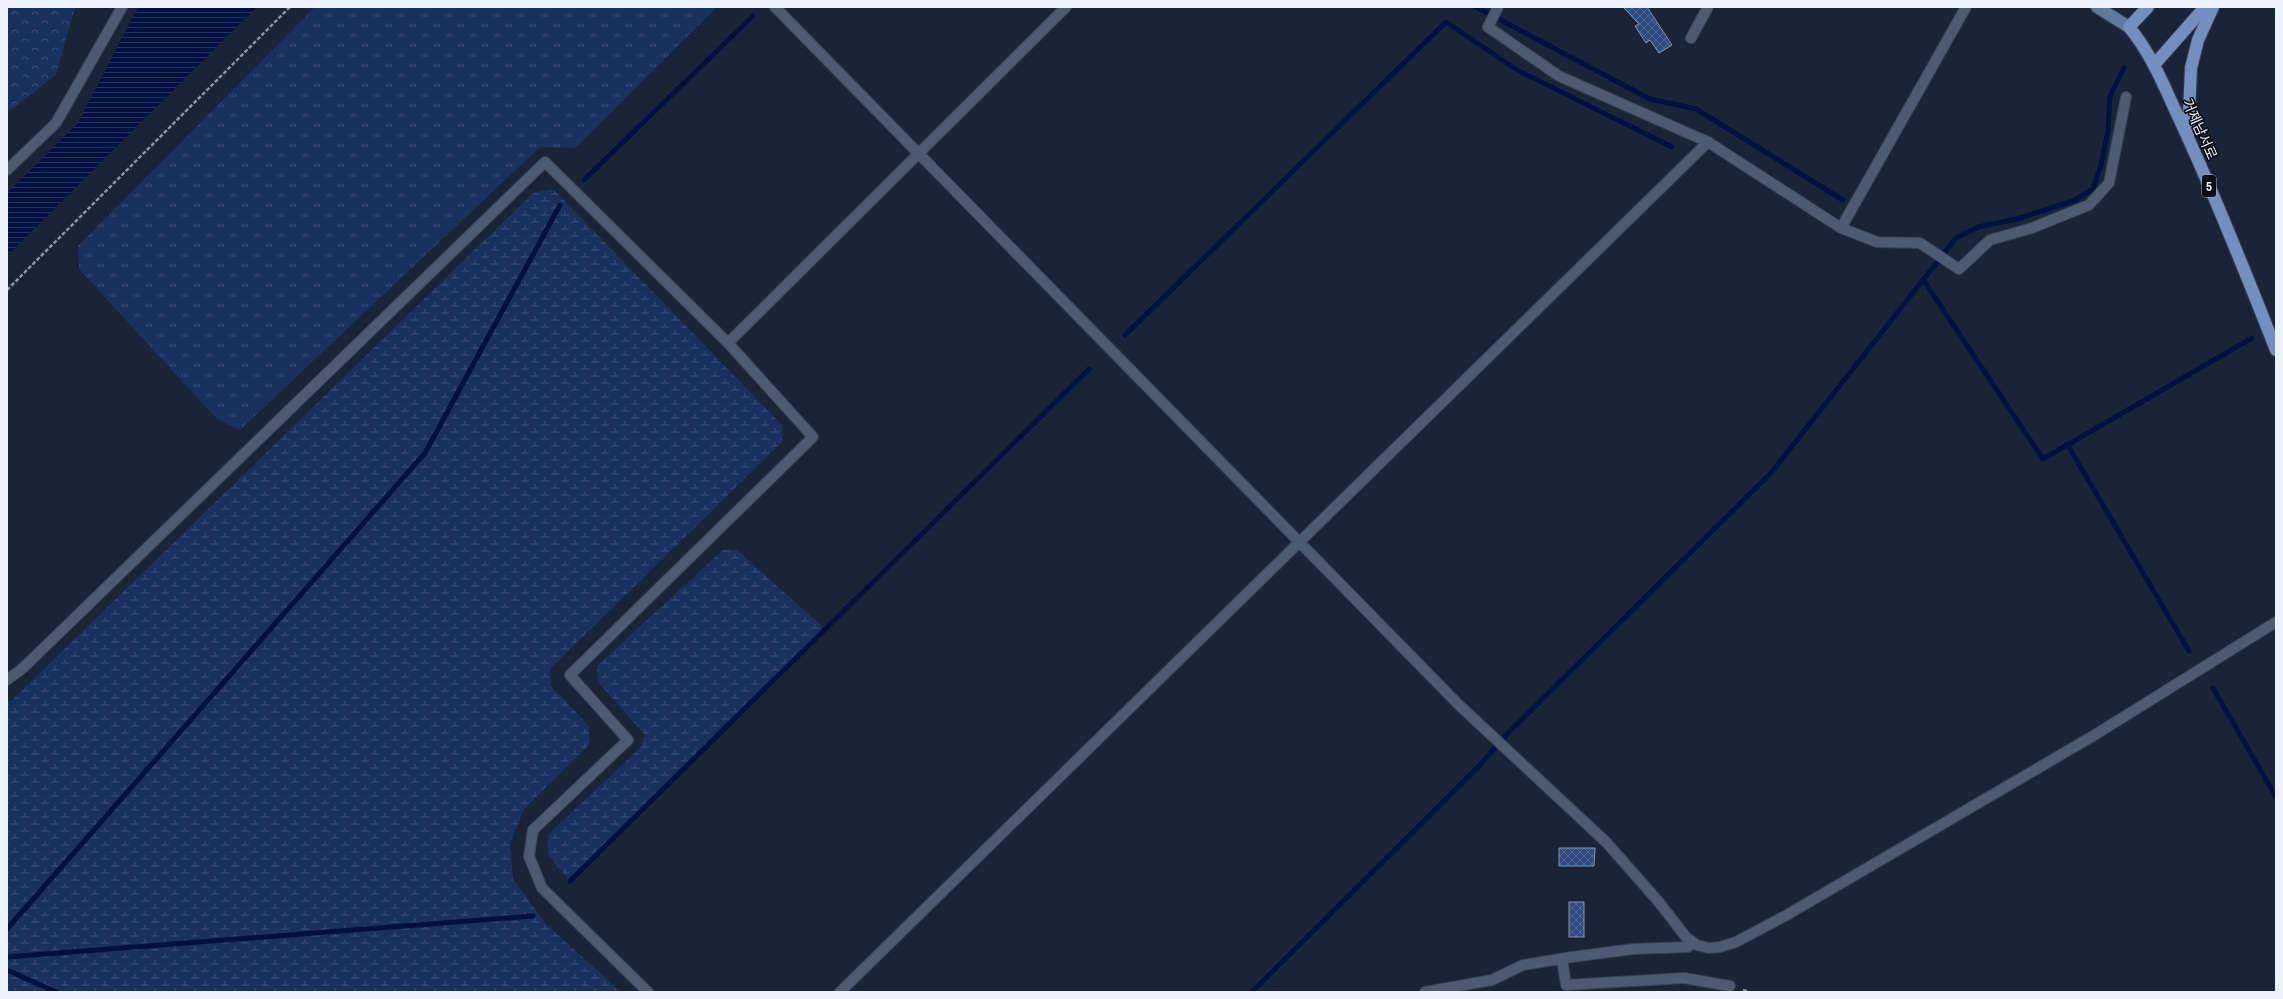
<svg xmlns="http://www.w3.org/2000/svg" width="2283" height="999" font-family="'Archivo Narrow','Noto Sans KR',sans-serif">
<defs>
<pattern id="grass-tufts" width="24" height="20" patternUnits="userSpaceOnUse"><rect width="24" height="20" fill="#1a3160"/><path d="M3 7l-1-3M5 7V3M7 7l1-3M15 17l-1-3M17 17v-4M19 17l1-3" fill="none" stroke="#3b4f78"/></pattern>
<pattern id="forest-crowns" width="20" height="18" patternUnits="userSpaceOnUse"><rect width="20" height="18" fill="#1a3160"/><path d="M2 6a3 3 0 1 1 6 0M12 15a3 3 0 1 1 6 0" fill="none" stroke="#3b4f78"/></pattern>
<pattern id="wetland-marsh" width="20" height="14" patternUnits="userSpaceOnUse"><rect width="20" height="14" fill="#1a3160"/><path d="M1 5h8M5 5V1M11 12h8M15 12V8" fill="none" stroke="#3b4f78"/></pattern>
<pattern id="water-rules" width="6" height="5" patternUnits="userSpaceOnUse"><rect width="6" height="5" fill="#00103f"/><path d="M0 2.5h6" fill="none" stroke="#25335c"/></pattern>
<pattern id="building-cross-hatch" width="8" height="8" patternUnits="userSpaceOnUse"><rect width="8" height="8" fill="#304b7f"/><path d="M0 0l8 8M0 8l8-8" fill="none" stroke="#4e6592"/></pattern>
</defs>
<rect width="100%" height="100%" fill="#1a2438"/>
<path fill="url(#grass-tufts)" d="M 315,7 L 716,8 L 575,148 L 540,147 L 240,430 L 217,419 L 79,269 L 78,246 Z"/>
<path fill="url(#forest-crowns)" d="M 7,7 L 75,7 L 56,75 L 7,113 Z"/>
<g fill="url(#wetland-marsh)">
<path d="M 553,189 L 782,425 L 782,442 L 550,669 L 551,686 L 589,726 L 589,745 L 524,809 L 510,844 L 513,879 L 546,924 L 621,992 L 7,992 L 7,701 L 11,701 L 533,193 Z"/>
<path d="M 723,550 L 737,550 L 825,629 L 570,881 L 548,855 L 548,835 L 640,748 L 645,735 L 598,682 L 597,666 Z"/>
</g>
<path fill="url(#water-rules)" d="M 138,7 L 257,7 L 7,256 L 7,193 L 78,123 Z"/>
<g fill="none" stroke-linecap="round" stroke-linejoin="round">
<g stroke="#00103f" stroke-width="5">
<path d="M 1476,7 L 1650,99 L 1696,109 L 1843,200"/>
<path d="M 584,180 L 753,16"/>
<path d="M 1924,281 L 2043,459 L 2252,338"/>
<path d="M 1125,335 L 1446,22 L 1517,70 L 1672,147"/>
<path d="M 2067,444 L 2189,651"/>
<path d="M 2213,688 L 2276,797"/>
<path d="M 570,881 L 1089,369"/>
<path d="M 7,929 L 425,453 L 560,205"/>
<path d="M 7,957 L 533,916"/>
<path d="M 7,970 L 56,992"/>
<path d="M 1252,992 L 1479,766 L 1510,731 L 1771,473 L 1956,238 L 1978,227 L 2017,219 L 2075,200 L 2093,189 L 2101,165 L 2108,131 L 2110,96 L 2124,68"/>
</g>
</g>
<g fill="url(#building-cross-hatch)" stroke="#8592aa">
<path d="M 1623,7 L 1647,7 L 1672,45 L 1659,53 L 1650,40 L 1646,43 L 1635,26 L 1639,24 Z"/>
<path d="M 1559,848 L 1595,848 L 1594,866 L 1559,866 Z"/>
<rect x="1569" y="902" width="15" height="35"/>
</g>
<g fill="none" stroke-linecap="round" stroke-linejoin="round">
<defs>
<g id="service">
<path d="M 775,7 L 1459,705 L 1606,842 L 1658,901 L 1686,937 L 1697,945 L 1709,948 L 1720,947 L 1736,942 L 1785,916 L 2093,736 L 2276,622"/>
<path d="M 1498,7 L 1488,27 L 1559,76 L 1708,142 L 1841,228 L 1877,242 L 1920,243 L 1959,269 L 1990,240 L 2032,228 L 2089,205 L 2109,183 L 2126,97"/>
<path d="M 1691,38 L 1708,7"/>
<path d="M 7,170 L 56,123 L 122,7"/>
<path d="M 1841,228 L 1966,7"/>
<path d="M 728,343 L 1066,7"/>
<path d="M 7,680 L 23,668 L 545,162 L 728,343 L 813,437 L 570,675 L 628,740 L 533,830 L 529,856 L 542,888 L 648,992"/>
<path d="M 1562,959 L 1566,985 L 1684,978 L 1730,986"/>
<path d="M 840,992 L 1708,142"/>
<path d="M 1425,992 L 1492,980 L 1523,965 L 1572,957 L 1633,949 L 1688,947 L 1691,941"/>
</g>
<path id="secondary" d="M 2097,7 L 2129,27"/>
<g id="primary">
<path d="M 2148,7 L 2129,27 C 2154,57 2167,94 2184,129 C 2217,201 2247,276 2276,350"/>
<path d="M 2154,65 L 2205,7"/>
<path d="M 2188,137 L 2191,68 L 2198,40 L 2213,7"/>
</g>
</defs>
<use href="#service" stroke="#374154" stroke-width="12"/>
<use href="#secondary" stroke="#374154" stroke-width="14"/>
<use href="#primary" stroke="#374154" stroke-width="14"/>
<g stroke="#8c94a3" stroke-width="2.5" stroke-dasharray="4 2" stroke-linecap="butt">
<path d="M 7,290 L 290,7"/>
<path d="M 1743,990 L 1749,992"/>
</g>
<use href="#service" stroke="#4d5a72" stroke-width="10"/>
<use href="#secondary" stroke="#63789d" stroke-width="12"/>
<use href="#primary" stroke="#748fbf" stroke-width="12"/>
</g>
<g text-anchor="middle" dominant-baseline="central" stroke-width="3.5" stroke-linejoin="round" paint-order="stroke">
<rect fill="#090e16" stroke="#a8aeb8" stroke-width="1" x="2202" y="175" width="14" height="22" rx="3"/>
<g font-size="13" font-weight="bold" fill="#ecf2fd">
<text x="2209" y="186">5</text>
</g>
<g font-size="14" fill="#ecf2fd" stroke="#090e16">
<text transform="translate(2200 129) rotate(66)">거제남서로</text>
</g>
</g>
<rect width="2283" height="999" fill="none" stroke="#ecf2fd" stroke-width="16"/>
</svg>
